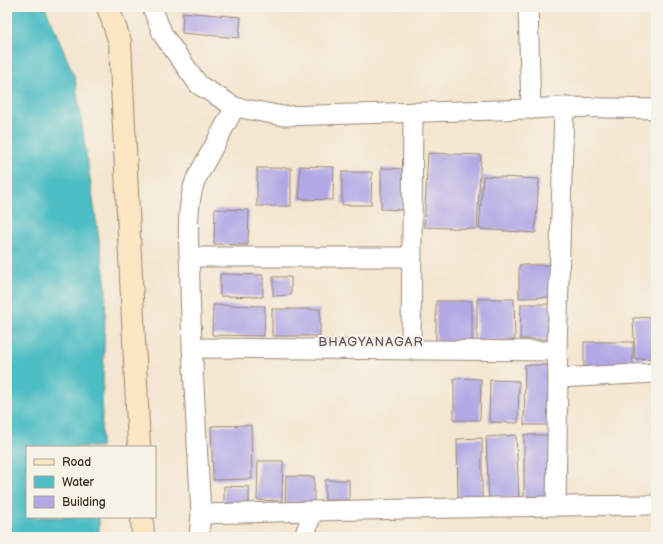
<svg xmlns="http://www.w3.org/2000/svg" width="663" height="544" font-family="'Balsamiq Sans',sans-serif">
<rect width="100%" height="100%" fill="#f7f3e8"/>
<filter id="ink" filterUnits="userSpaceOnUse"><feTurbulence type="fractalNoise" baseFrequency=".025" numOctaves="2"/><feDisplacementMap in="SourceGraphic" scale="8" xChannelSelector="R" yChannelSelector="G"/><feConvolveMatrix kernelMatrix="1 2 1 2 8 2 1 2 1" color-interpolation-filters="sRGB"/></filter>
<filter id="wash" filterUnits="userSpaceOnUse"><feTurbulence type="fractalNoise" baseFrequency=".012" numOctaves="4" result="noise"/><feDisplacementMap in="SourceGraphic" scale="16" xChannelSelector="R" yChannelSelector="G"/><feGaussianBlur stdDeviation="0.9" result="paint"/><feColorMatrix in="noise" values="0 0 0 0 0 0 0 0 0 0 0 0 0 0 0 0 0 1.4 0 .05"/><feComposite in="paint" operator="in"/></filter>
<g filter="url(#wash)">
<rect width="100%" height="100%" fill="#f4e6d0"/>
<path fill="#4ebdc4" stroke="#447471" d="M 7,7 L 45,7 L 75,78 L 106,287 L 101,447 L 27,447 L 27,517 L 99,517 L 99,537 L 7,537 Z"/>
<g id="blocks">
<g fill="#b1a8e5">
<path d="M 183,12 L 241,17 L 239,38 L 182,33 Z"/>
<path d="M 428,153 L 481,155 L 477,229 L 424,227 Z"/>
<path d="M 300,166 L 334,167 L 333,200 L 299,199 Z"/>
<rect x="257" y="168" width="34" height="38"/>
<path d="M 381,168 L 408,169 L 408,210 L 381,209 Z"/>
<path d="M 342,172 L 372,172 L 371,205 L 342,205 Z"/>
<path d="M 483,176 L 539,179 L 535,233 L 479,229 Z"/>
<path d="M 215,209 L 249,210 L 248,245 L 214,244 Z"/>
<path d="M 519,265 L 552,265 L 553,297 L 519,298 Z"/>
<path d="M 220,274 L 263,275 L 263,297 L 220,296 Z"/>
<path d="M 273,277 L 291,277 L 291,295 L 273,296 Z"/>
<path d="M 477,299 L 514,299 L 515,340 L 477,341 Z"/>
<path d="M 436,301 L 472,301 L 472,344 L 436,343 Z"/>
<path d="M 521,304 L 553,304 L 553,339 L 520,339 Z"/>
<path d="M 213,305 L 265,306 L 264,336 L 212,335 Z"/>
<rect x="272" y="309" width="48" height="27"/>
<path d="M 656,317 L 656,358 L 635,359 L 633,318 Z"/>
<rect x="584" y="342" width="49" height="25"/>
<path d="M 525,365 L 553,365 L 552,425 L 524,425 Z"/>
<path d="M 454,378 L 481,379 L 480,420 L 454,420 Z"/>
<path d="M 490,380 L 519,381 L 518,423 L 489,422 Z"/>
<path d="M 251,425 L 252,479 L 213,480 L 211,426 Z"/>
<path d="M 516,435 L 519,497 L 489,499 L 486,437 Z"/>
<rect x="524" y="435" width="28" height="65"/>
<path d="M 482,438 L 482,500 L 458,500 L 457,439 Z"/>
<path d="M 258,461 L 283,461 L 282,501 L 257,500 Z"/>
<path d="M 286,476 L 314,477 L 314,507 L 285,506 Z"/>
<rect x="325" y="480" width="24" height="20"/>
<path d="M 224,486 L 249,487 L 249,506 L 224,505 Z"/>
</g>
</g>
</g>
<g filter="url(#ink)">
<use href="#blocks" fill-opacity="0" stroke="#988877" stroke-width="1"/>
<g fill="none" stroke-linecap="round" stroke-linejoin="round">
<defs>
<g id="street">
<path d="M 152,7 L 163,35 L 199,85 L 235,107 L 283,116 L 531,109 L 564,107 L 656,109"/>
<path d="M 528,7 L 531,109"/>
<path d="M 564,107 L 557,351 L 558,378 L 556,506 L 656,505"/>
<path d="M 190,257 L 412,257"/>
<path d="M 192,348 L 557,351"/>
<path d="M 411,350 L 413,112"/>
<path d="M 558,378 L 656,373"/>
<path d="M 201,514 L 313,511 L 556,506"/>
<path d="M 199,537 L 201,514 C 197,438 192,363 190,287 C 190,252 184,214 195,181 L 235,107"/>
<path d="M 304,537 L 313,511"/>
</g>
<g id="secondary">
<path d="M 108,7 L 120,42 L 139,447"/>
<path d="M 142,517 L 143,537"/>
</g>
</defs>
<use href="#street" stroke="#988877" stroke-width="21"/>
<use href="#secondary" stroke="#988877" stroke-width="24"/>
<use href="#street" stroke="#fff" stroke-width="19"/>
<use href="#secondary" stroke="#fce6c4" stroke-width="22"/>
</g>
</g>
<g text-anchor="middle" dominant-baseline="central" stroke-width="4" stroke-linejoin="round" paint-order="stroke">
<g font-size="13" letter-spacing="1" fill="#645664" stroke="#f7f3e8">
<text x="371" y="342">BHAGYANAGAR</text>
</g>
</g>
<rect width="663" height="544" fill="none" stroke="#f7f3e8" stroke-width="24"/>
<rect x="26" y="446" width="130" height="72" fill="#f7f3e8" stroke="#aca397"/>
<rect x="34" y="459" width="20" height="6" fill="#fce6c4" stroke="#aca397"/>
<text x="62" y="466" font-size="12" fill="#3b2a1e">Road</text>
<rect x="34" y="476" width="20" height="12" fill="#4ebdc4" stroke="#aca397"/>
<text x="62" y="486" font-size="12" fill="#3b2a1e">Water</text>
<rect x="34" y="496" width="20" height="12" fill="#b1a8e5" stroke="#aca397"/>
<text x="62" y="506" font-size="12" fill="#3b2a1e">Building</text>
</svg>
